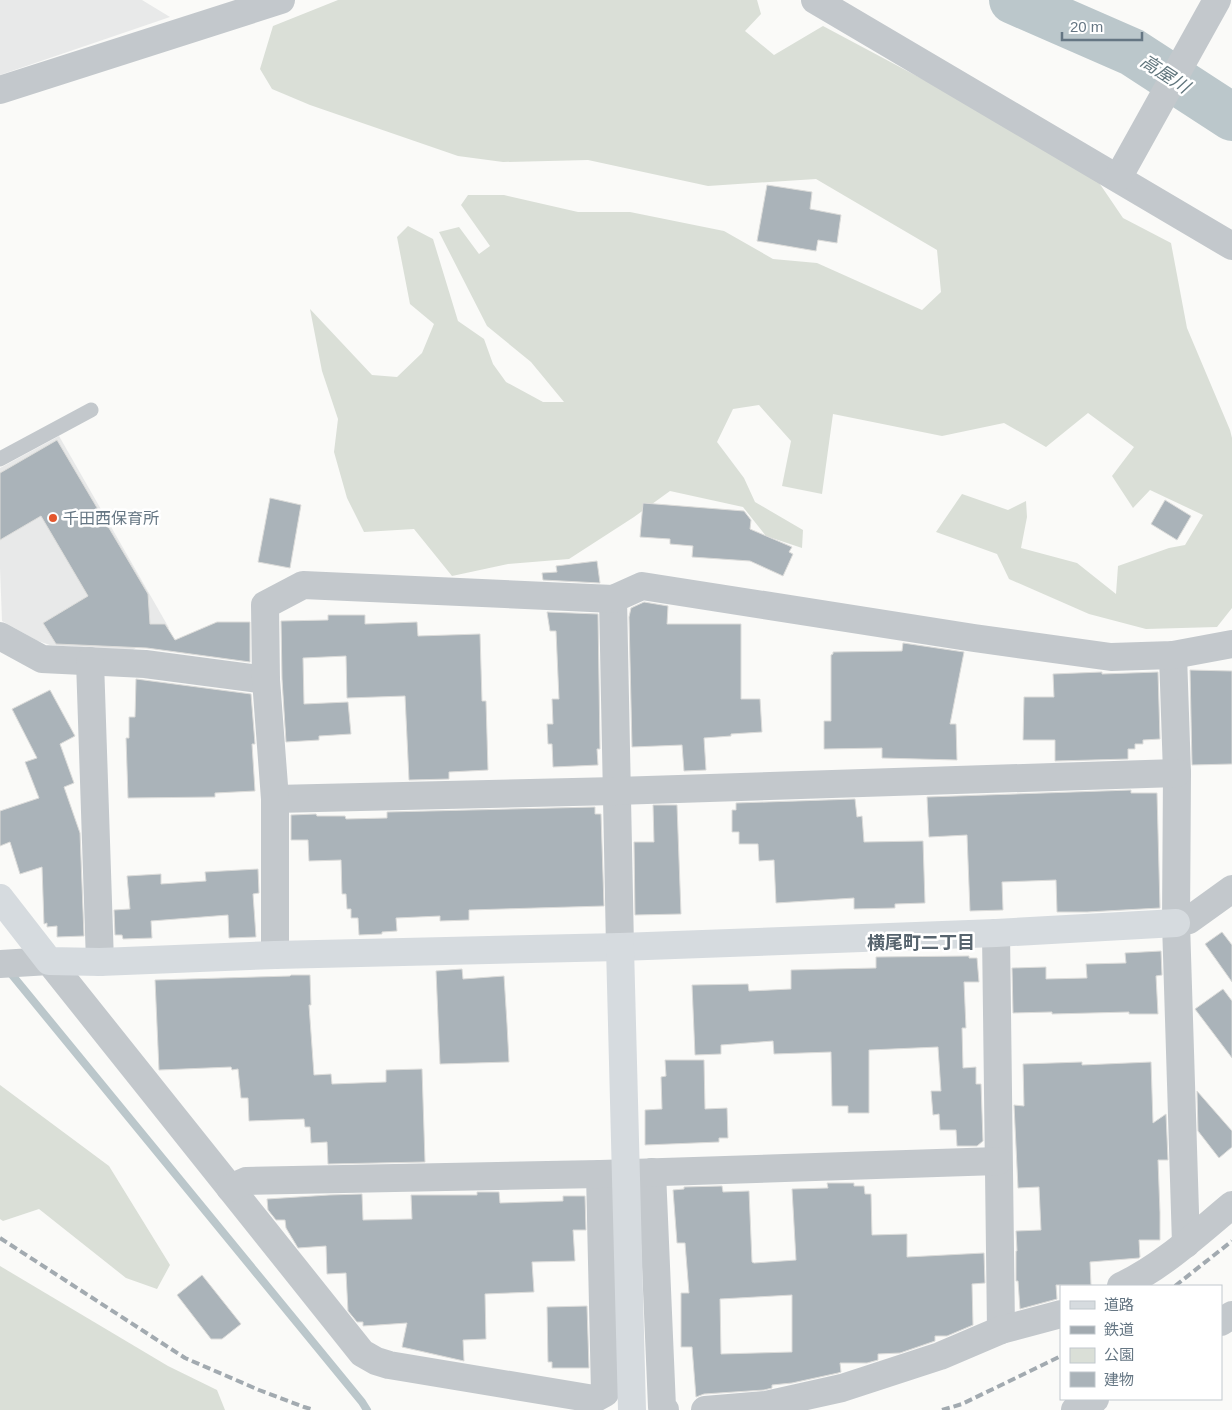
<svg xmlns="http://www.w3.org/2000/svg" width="1232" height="1410" font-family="Helvetica,'Noto Sans JP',sans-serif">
<rect width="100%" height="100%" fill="#fafaf8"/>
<g fill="#e8e9e9">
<path d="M 0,0 L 142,0 L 170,17 L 0,75 Z"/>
<path d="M 59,436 L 169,628 L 131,651 L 50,645 L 38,641 L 2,621 L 0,568 L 0,468 Z"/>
</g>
<g fill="#dadfd7">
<path d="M 338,0 L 757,0 L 761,14 L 745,31 L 774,55 L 823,26 L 1089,168 L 1123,218 L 1171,243 L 1187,328 L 1230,430 L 1232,438 L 1232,608 L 1217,627 L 1146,629 L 1089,614 L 1009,579 L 997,554 L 936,532 L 962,494 L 1008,510 L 1026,501 L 1027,517 L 1021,548 L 1077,563 L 1116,594 L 1118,566 L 1169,548 L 1185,545 L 1203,515 L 1150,490 L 1133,508 L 1112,476 L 1134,447 L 1088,413 L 1046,447 L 1004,423 L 942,436 L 833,414 L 822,494 L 782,486 L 791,441 L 759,405 L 733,409 L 717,442 L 744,478 L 755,502 L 803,530 L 802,548 L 766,536 L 743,507 L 670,491 L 634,517 L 569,559 L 508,564 L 452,576 L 414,529 L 364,532 L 347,498 L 334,452 L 338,419 L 322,371 L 310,309 L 372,375 L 397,377 L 422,353 L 434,324 L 410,304 L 397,237 L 408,226 L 433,239 L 458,321 L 484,339 L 493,364 L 506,382 L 543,402 L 564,402 L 531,362 L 487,326 L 439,232 L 459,227 L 479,254 L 490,246 L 461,205 L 468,195 L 504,195 L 578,212 L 630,212 L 724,231 L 773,259 L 817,263 L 922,310 L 941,292 L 937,250 L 816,179 L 708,186 L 588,160 L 503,162 L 458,156 L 310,105 L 272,89 L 260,69 L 273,26 Z"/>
<path d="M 0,1085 L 109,1166 L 170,1265 L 157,1289 L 126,1278 L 39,1209 L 3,1221 L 0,1219 Z"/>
<path d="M 0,1266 L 168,1366 L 217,1390 L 225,1410 L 0,1410 Z"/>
</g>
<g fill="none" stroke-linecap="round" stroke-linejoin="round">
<path stroke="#bbc7cb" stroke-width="8" d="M 8,970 L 362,1402 L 367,1410"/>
<path stroke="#bbc7cb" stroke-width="48" d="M 1013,0 L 1132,52 L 1232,117"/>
</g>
<g fill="#aab3b9" stroke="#dcdcda" fill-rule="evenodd">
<path d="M 767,185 L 812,192 L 810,209 L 841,215 L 837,243 L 818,240 L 816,251 L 757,241 Z"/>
<path d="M 57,440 L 148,594 L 150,624 L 165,624 L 175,640 L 217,622 L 250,622 L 250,662 L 147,648 L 56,644 L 43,623 L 88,596 L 41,516 L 0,540 L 0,473 Z"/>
<path d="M 270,498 L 301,505 L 290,568 L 258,562 Z"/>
<path d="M 1165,500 L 1191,516 L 1177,540 L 1151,524 Z"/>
<path d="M 643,503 L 744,511 L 751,520 L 750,529 L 792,547 L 789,552 L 793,554 L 783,576 L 750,561 L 692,557 L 693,546 L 670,544 L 670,539 L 640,537 Z"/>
<path d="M 597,561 L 600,583 L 543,580 L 542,573 L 557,572 L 556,566 Z"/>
<path d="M 644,602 L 668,606 L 667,624 L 741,624 L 741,699 L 760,699 L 762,732 L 731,734 L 731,736 L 704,738 L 706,770 L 684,771 L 682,745 L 632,747 L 629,617 L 631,608 Z"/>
<path d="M 547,612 L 598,614 L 600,749 L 597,749 L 598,765 L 553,767 L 552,744 L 548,744 L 547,724 L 553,724 L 552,699 L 559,699 L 556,631 L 550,631 Z"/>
<path d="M 328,615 L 365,615 L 365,624 L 417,622 L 418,636 L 480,634 L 482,701 L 486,701 L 488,770 L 449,772 L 449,779 L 409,780 L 405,696 L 347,698 L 346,656 L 303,658 L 304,704 L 348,702 L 351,734 L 319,736 L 319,740 L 286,742 L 282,679 L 281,621 L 328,620 Z"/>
<path d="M 903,643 L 964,652 L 950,724 L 956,724 L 957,760 L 882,758 L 882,748 L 824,749 L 824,721 L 831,721 L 831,655 L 833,654 L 833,652 L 902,651 Z"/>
<path d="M 1190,670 L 1232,671 L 1232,764 L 1192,765 Z"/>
<path d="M 1102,672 L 1102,674 L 1158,672 L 1160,739 L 1143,740 L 1143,744 L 1135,744 L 1135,749 L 1128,749 L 1128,759 L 1055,761 L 1055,740 L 1023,740 L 1024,697 L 1054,697 L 1053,674 Z"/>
<path d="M 136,679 L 251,694 L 255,744 L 252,744 L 255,791 L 215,793 L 215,797 L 128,798 L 126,738 L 129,738 L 129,717 L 135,717 Z"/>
<path d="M 50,690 L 75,736 L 60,744 L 74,783 L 64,787 L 80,833 L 84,936 L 57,937 L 57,926 L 47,927 L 47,923 L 44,924 L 42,867 L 20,874 L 10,842 L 0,846 L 0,811 L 39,798 L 25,762 L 37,758 L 12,709 Z"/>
<path d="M 1131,790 L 1131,793 L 1157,793 L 1160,908 L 1087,912 L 1057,912 L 1056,880 L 1002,882 L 1003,910 L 970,911 L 967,835 L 929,837 L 927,797 Z"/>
<path d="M 855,799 L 857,817 L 862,816 L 864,842 L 923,841 L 925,903 L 895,904 L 895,908 L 854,909 L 854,898 L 776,903 L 774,860 L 759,861 L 758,844 L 739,844 L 739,832 L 732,832 L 732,810 L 736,810 L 736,803 Z"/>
<path d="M 653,805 L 677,805 L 681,914 L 635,915 L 634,842 L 654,842 Z"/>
<path d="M 595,807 L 595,814 L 601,814 L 604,906 L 469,910 L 469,920 L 440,921 L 440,916 L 396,918 L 397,931 L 382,932 L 382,934 L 359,935 L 358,918 L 351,918 L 351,909 L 347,909 L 346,894 L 342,894 L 341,860 L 309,861 L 308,840 L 291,840 L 291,815 L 316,814 L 317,816 L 345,816 L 346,819 L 387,818 L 387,812 Z"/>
<path d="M 258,869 L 259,893 L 253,894 L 256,937 L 229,938 L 228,915 L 151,921 L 152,938 L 123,939 L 122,935 L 115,935 L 114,910 L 130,909 L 127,876 L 161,874 L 161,884 L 206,881 L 205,872 Z"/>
<path d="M 1222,932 L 1232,945 L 1232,982 L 1205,944 Z"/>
<path d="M 1161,951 L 1162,975 L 1156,976 L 1158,1014 L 1129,1014 L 1129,1012 L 1052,1014 L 1052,1012 L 1013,1013 L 1012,968 L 1046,967 L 1046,979 L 1087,978 L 1086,964 L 1126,963 L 1125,953 Z"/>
<path d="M 969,956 L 969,958 L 977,958 L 979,982 L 964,982 L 966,1028 L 962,1028 L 963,1068 L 976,1067 L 976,1084 L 981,1084 L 983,1141 L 977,1146 L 957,1146 L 956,1130 L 940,1130 L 939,1114 L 933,1115 L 931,1091 L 941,1091 L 938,1047 L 869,1050 L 869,1113 L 848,1113 L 848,1106 L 832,1106 L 831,1052 L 774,1054 L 773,1041 L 721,1045 L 721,1054 L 695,1055 L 692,985 L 748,984 L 749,991 L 791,989 L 791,970 L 876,968 L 876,957 Z"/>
<path d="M 462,969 L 463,979 L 504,976 L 507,1024 L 509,1062 L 440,1064 L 436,971 Z"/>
<path d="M 291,975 L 310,975 L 311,1005 L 309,1005 L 314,1075 L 331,1074 L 332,1084 L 386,1082 L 386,1070 L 422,1069 L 425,1162 L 328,1164 L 327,1142 L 311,1143 L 310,1127 L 305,1127 L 304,1119 L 249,1121 L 248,1098 L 241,1098 L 238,1069 L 232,1070 L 231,1067 L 159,1070 L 155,980 L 290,976 Z"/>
<path d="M 1223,989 L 1232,1001 L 1232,1058 L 1195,1009 Z"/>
<path d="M 665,1060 L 704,1060 L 705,1109 L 727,1108 L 728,1138 L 719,1138 L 719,1142 L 645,1145 L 645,1110 L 662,1109 L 661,1077 L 666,1076 Z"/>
<path d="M 1082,1062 L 1082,1065 L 1151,1062 L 1153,1123 L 1166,1114 L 1168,1160 L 1158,1160 L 1160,1213 L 1160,1240 L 1139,1240 L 1140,1257 L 1139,1258 L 1090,1262 L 1091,1285 L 1056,1285 L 1057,1299 L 1020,1309 L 1018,1281 L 1016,1281 L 1016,1251 L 1017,1251 L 1016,1231 L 1041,1230 L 1039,1187 L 1018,1188 L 1014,1105 L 1024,1106 L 1023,1064 Z"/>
<path d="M 1197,1091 L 1232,1131 L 1232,1147 L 1219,1158 L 1198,1131 Z"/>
<path d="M 827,1183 L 854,1183 L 854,1186 L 864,1186 L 865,1194 L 871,1194 L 872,1235 L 907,1234 L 907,1257 L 984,1253 L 985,1283 L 972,1284 L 973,1325 L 947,1336 L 935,1336 L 935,1341 L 900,1353 L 878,1354 L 878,1360 L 867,1363 L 840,1363 L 841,1372 L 838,1373 L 792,1383 L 772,1385 L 772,1388 L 764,1390 L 704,1394 L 696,1397 L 692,1347 L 681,1347 L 681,1293 L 689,1293 L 685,1243 L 677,1243 L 673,1190 L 684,1189 L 684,1187 L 722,1186 L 723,1192 L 749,1191 L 752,1262 L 754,1263 L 796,1260 L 792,1189 L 828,1188 ZM 792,1295 L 792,1352 L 721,1354 L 720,1299 Z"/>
<path d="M 477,1192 L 499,1192 L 500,1203 L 563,1201 L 563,1196 L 585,1196 L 586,1230 L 573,1230 L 575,1261 L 532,1262 L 534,1292 L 485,1294 L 486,1339 L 463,1340 L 464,1361 L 402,1347 L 407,1323 L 363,1326 L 363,1322 L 357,1322 L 348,1311 L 346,1273 L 327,1274 L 326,1246 L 298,1248 L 286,1228 L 285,1220 L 276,1220 L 268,1210 L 267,1199 L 329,1195 L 362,1194 L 363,1220 L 412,1219 L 411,1195 L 477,1195 Z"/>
<path d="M 202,1275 L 241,1324 L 222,1339 L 211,1339 L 177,1295 Z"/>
<path d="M 587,1306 L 589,1368 L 552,1368 L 552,1362 L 548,1362 L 547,1307 Z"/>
</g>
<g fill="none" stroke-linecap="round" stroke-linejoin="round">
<path stroke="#c3c8cc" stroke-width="15" d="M 0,459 L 91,410"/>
<g stroke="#c3c8cc" stroke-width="28">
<path d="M 815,0 L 1232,246"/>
<path d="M 0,90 L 281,0"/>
<path d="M 1118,178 L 1217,0"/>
<path d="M 613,599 L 620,947"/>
<path d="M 0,636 L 42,659 L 145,664 L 266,680"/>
<path d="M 1173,655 L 1177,773 L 1176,923"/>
<path d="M 90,661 L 100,962"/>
<path d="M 275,799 L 616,791 L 1177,773"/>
<path d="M 996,933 L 1001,1330"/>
<path d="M 275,955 L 275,799 L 266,680 L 265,605 L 303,585 L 613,599 L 642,586 L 974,638 L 1111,657 L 1173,655 L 1232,644"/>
<path d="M 0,964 L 49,961 L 362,1353 L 376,1361 L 389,1365 L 594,1399 L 605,1393 L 600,1174"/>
<path d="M 652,1172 L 662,1407 L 665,1410"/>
<path d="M 230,1188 L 246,1181 L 600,1174 L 998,1161"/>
<path d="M 1186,1244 L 1176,923 L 1189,920 L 1232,889"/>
<path d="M 1121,1286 C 1162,1267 1197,1234 1232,1205"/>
<path d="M 1221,1322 L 1232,1315"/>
<path d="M 705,1410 L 766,1405 L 842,1388 L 940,1356 L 1001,1330 L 1061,1314"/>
<path d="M 1075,1410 L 1095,1399"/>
</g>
<g stroke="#d6dbdf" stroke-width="28">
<path d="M 0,898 L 49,961 L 100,962 L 275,955 L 620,947 L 996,933 L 1176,923"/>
<path d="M 620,947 L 632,1410"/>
</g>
<g stroke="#a2aab0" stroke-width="4" stroke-dasharray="8 4" stroke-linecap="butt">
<path d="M 0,1238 L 185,1358 L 259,1390 L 304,1407 L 314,1410"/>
<path d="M 1175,1286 L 1232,1241"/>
<path d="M 942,1410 L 962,1404 L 1061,1356"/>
</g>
</g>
<circle fill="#e4572e" stroke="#fff" stroke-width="2" cx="53" cy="518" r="5"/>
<g text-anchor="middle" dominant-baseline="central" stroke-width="5" stroke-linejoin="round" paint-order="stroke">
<g font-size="16" fill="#657683" stroke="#fff" text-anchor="start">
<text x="63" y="518">千田西保育所</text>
</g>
<g font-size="18" font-style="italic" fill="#60757c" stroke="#fff">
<text transform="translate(1165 74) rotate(33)">高屋川</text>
</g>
<g font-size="18" font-weight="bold" fill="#57646e" stroke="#fff">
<text x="921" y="943">横尾町二丁目</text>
</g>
</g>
<rect x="1060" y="1285" width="162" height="115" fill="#ffffff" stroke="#c1c8cd"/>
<rect x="1070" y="1301" width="25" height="8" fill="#d6dbdf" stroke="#c1c8cd"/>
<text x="1104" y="1310" font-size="15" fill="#657683">道路</text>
<rect x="1070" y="1326" width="25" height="8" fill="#a2aab0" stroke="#c1c8cd"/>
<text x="1104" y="1335" font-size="15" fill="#657683">鉄道</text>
<rect x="1070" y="1348" width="25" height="15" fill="#dadfd7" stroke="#c1c8cd"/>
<text x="1104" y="1360" font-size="15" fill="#657683">公園</text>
<rect x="1070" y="1372" width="25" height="15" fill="#aab3b9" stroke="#c1c8cd"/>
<text x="1104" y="1385" font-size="15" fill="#657683">建物</text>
<path d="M1062 32v8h80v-8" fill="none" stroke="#657683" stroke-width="2.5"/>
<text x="1070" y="32" font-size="15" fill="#657683" stroke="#ffffff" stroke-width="4" paint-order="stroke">20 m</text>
</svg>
